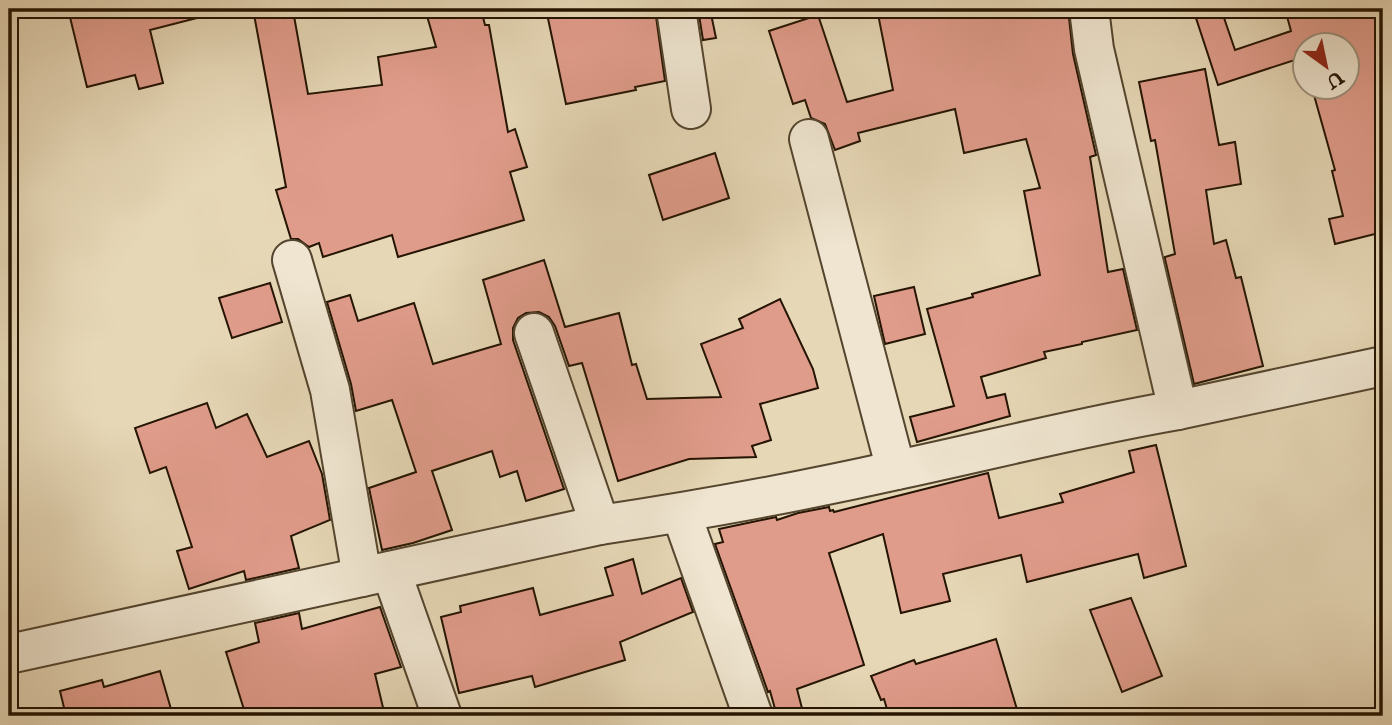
<svg xmlns="http://www.w3.org/2000/svg" width="1392" height="725" font-family="'IM FELL English',serif">
<rect width="100%" height="100%" fill="#e6d7b6"/>
<filter id="stains"><feTurbulence type="fractalNoise" baseFrequency=".00286" numOctaves="4"/><feColorMatrix values="0 0 0 0 .2 0 0 0 0 .09 0 0 0 0 .02 0 0 0 .5 -.17"/></filter>
<radialGradient id="worn" r=".72"><stop offset=".6" stop-color="#630" stop-opacity="0"/><stop offset="1" stop-color="#630" stop-opacity=".3"/></radialGradient>
<g fill="#e09c8b" stroke="#241400" stroke-width="2">
<path d="M 68,9 L 196,9 L 197,18 L 150,30 L 163,83 L 139,89 L 135,75 L 87,87 Z"/>
<path d="M 253,9 L 284,9 L 285,18 L 294,16 L 308,94 L 382,85 L 378,57 L 436,47 L 425,9 L 481,9 L 485,25 L 489,25 L 508,132 L 515,129 L 527,167 L 510,172 L 524,220 L 398,257 L 392,235 L 323,257 L 319,243 L 309,247 L 298,239 L 291,239 L 276,190 L 286,187 Z"/>
<path d="M 546,9 L 655,9 L 665,81 L 635,87 L 636,90 L 566,104 Z"/>
<path d="M 698,9 L 710,9 L 716,38 L 703,40 Z"/>
<path d="M 877,9 L 1068,9 L 1073,54 L 1096,155 L 1090,157 L 1108,272 L 1123,269 L 1137,330 L 1082,342 L 1082,344 L 1044,352 L 1046,358 L 981,377 L 987,398 L 1005,394 L 1010,416 L 917,442 L 910,417 L 954,406 L 927,309 L 973,297 L 972,294 L 1040,275 L 1024,191 L 1040,188 L 1026,139 L 964,153 L 955,109 L 858,133 L 860,141 L 835,150 L 825,124 L 811,118 L 805,100 L 793,104 L 769,31 L 818,15 L 847,102 L 893,90 Z"/>
<path d="M 1221,9 L 1235,50 L 1291,31 L 1285,9 L 1380,9 L 1383,21 L 1383,232 L 1335,244 L 1329,219 L 1343,216 L 1332,171 L 1335,170 L 1312,88 L 1347,88 L 1347,46 L 1305,46 L 1305,60 L 1304,57 L 1218,85 L 1196,18 Z"/>
<path d="M 1205,69 L 1219,145 L 1235,142 L 1241,184 L 1206,190 L 1214,244 L 1226,240 L 1236,278 L 1241,277 L 1263,366 L 1194,384 L 1165,259 L 1165,257 L 1175,254 L 1155,140 L 1151,141 L 1139,82 Z"/>
<path d="M 715,153 L 729,198 L 663,220 L 649,175 Z"/>
<path d="M 544,260 L 565,327 L 619,313 L 632,365 L 636,364 L 647,399 L 721,397 L 701,344 L 743,328 L 739,319 L 780,299 L 813,369 L 818,388 L 760,404 L 771,440 L 752,446 L 756,457 L 689,459 L 618,481 L 582,363 L 569,366 L 555,326 L 549,317 L 539,312 L 526,313 L 518,318 L 513,328 L 513,340 L 564,489 L 526,501 L 517,471 L 500,477 L 492,451 L 432,471 L 452,530 L 413,543 L 382,550 L 369,488 L 416,472 L 392,400 L 356,411 L 351,384 L 327,302 L 350,295 L 358,321 L 414,303 L 433,364 L 501,344 L 483,280 Z"/>
<path d="M 270,283 L 282,322 L 232,338 L 219,298 Z"/>
<path d="M 914,287 L 925,334 L 885,344 L 874,296 Z"/>
<path d="M 207,403 L 216,428 L 247,414 L 267,457 L 309,441 L 322,474 L 330,520 L 291,536 L 299,568 L 246,580 L 244,571 L 189,589 L 177,551 L 192,547 L 166,467 L 150,473 L 135,428 Z"/>
<path d="M 1156,445 L 1186,566 L 1144,578 L 1138,554 L 1027,582 L 1021,555 L 943,574 L 950,601 L 901,613 L 883,534 L 829,553 L 864,665 L 797,689 L 804,716 L 777,716 L 770,691 L 768,692 L 715,544 L 723,542 L 719,529 L 776,517 L 777,520 L 798,513 L 829,507 L 830,511 L 833,510 L 834,512 L 988,473 L 999,518 L 1063,502 L 1060,494 L 1134,472 L 1129,451 Z"/>
<path d="M 633,559 L 642,594 L 681,578 L 693,612 L 620,642 L 625,660 L 535,687 L 532,676 L 459,693 L 441,617 L 461,612 L 460,606 L 533,588 L 540,615 L 613,595 L 605,568 Z"/>
<path d="M 1131,598 L 1162,676 L 1122,692 L 1090,610 Z"/>
<path d="M 380,607 L 401,667 L 375,674 L 385,716 L 246,716 L 226,652 L 259,642 L 255,623 L 299,613 L 302,629 Z"/>
<path d="M 996,639 L 1019,716 L 889,716 L 884,699 L 881,700 L 871,676 L 914,660 L 916,664 Z"/>
<path d="M 160,671 L 173,716 L 66,716 L 60,691 L 102,680 L 104,687 Z"/>
</g>
<g fill="none" stroke-linecap="round" stroke-linejoin="round">
<defs>
<g id="minor">
<path d="M 676,9 L 691,109"/>
<path d="M 809,139 L 896,470"/>
<path d="M 292,260 L 330,390 L 362,577"/>
<path d="M 534,333 L 600,525"/>
<path d="M 1178,410 L 1383,366"/>
<path d="M 681,513 L 753,716"/>
<path d="M 391,571 L 442,716"/>
<path d="M 9,654 L 600,525 C 700,510 799,492 897,470 C 991,450 1084,426 1178,410 L 1094,49 L 1089,9"/>
</g>
</defs>
<use href="#minor" stroke="#54452e" stroke-width="42"/>
<use href="#minor" stroke="#efe5d0" stroke-width="38"/>
</g>
<rect width="1392" height="725" fill="none" stroke="#e6d7b6" stroke-width="35"/>
<rect x="10" y="10" width="1371" height="704" fill="none" stroke="#241400" stroke-width="3.5"/>
<rect x="18" y="18" width="1357" height="690" fill="none" stroke="#241400" stroke-width="2"/>
<g transform="translate(1326 66) rotate(147)"><circle r="33" fill="#efe5d0" stroke="#9e917d" stroke-width="2"/>
<path d="M0-5L12 26L0 18L-12 26Z" fill="#8f2418"/>
<text y="-10" font-size="19" font-weight="bold" text-anchor="middle" fill="#241400">U</text>
</g>
<rect width="100%" height="100%" filter="url(#stains)"/>
<rect width="100%" height="100%" fill="url(#worn)"/>
</svg>
